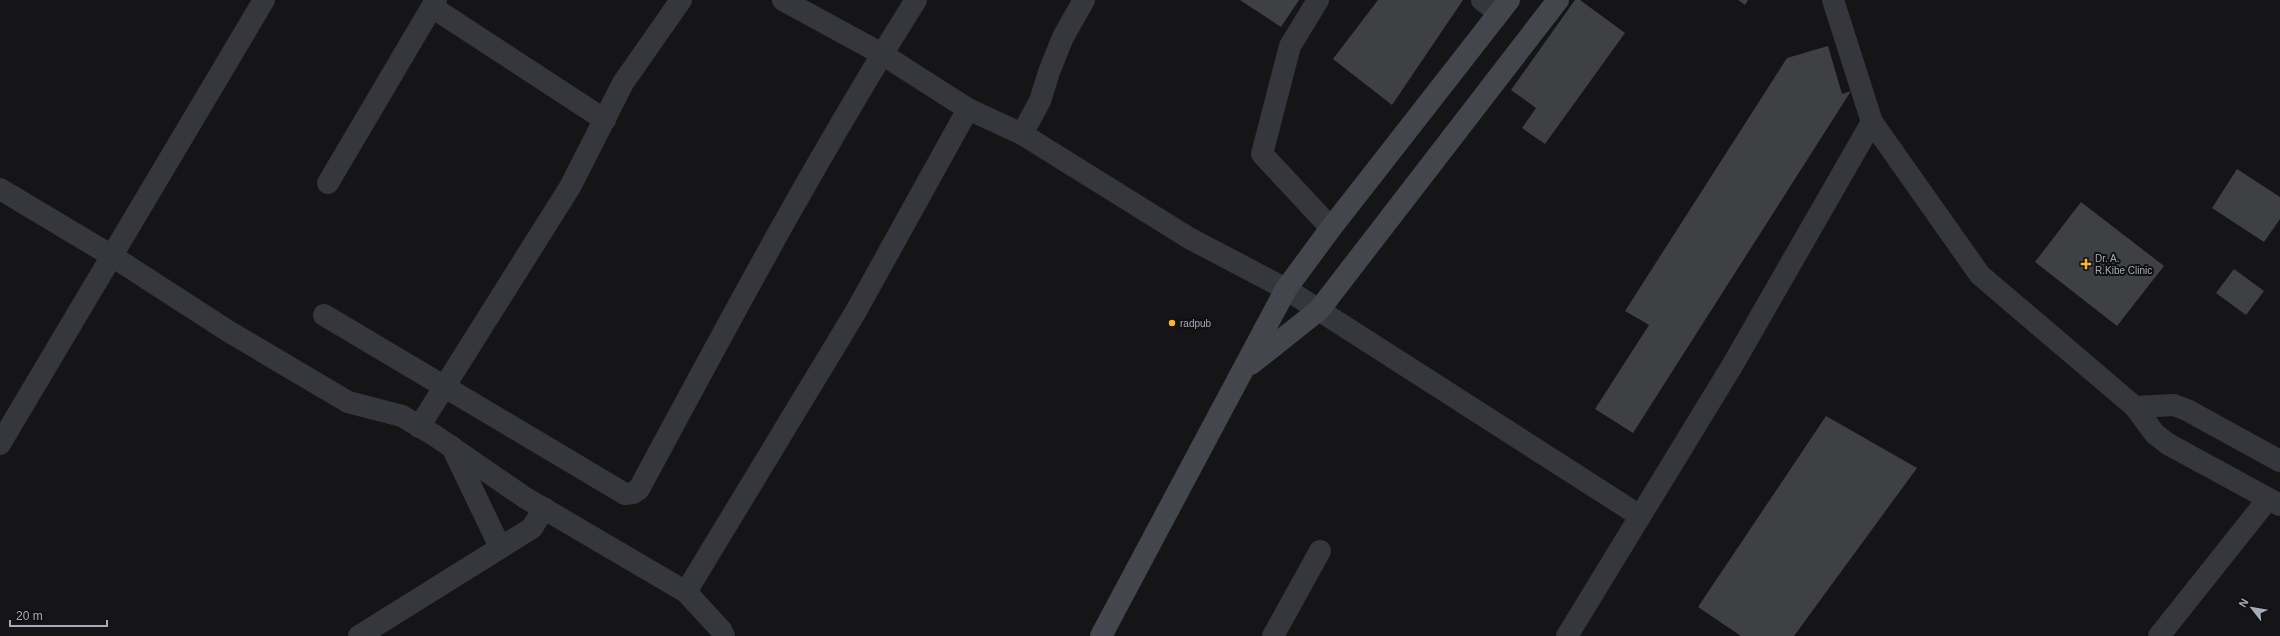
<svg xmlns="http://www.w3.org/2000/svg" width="2280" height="636" font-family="Arial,sans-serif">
<rect width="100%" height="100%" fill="#151517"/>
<g fill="#3f4044">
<path d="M 1240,0 L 1299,0 L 1281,27 Z"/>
<path d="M 1378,0 L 1463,0 L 1392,105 L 1333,59 Z"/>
<path d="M 1575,0 L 1580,0 L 1625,33 L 1545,144 L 1522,128 L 1536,108 L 1511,90 Z"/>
<path d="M 1738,0 L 1748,0 L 1745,5 Z"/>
<path d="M 1828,46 L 1842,94 L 1851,91 L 1633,433 L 1595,409 L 1649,325 L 1625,311 L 1787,58 Z"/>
<path d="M 2237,169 L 2280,197 L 2280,219 L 2264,242 L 2212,208 Z"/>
<path d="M 2081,202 L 2164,266 L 2117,326 L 2035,262 Z"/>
<path d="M 2234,269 L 2264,291 L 2246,315 L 2216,293 Z"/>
<path d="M 1826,416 L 1917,468 L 1794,636 L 1741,636 L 1698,607 Z"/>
</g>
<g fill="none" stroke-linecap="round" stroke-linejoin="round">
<g stroke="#36373c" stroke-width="22">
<path d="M 1318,0 L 1290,46 L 1262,154 L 1331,228"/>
<path d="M 1482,0 L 1499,13"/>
<path d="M 432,7 L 605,120"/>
<path d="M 1022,134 L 1040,101 L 1049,72 L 1063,37 L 1084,0"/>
<path d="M 328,183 L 436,0"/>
<path d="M 0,189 L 112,256 L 228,331 L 348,402 L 402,416 L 434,435 L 524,497 L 686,592 L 721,630 L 724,636"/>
<path d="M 324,315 L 625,494 L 633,493 L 639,489 C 728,324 816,158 916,0"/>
<path d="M 419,427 L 570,187 L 623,83 L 681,0"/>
<path d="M 0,444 L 264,0"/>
<path d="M 452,447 L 500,547"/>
<path d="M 686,592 L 855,313 L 968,109"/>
<path d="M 359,636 L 532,528 L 544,508"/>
<path d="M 1273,636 L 1320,551"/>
<path d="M 2159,636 L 2268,499"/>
</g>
<g stroke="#36373c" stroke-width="22">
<path d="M 783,0 L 882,54 L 968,109 L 1022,134 L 1189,238 L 1286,289 L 1640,516"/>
<path d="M 1872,122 L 1980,275 L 2135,407 L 2155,434 L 2168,444 L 2280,505"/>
<path d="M 2135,407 L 2174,405 L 2187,410 L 2280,461"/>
<path d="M 1567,636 L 1732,366 L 1872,122 L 1833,0"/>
</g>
<g stroke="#43464c" stroke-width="22">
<path d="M 1251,364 L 1319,310 L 1558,0"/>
<path d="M 1101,636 L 1286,289 L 1331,228 L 1509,0"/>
</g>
</g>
<g fill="#fcb528" stroke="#101012" stroke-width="1.5">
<path d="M2084 258h4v4h4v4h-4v4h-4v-4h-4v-4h4z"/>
<circle cx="1172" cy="323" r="4"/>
</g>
<g text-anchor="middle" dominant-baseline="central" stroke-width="4" stroke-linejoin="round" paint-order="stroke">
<g font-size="10" fill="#a6abb8" stroke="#101012" text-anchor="start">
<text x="2095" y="258">Dr. A.<tspan x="2095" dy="12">R.Kibe Clinic</tspan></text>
<text x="1180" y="323">radpub</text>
</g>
</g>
<g transform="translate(2252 608) rotate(301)" stroke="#101012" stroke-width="3" paint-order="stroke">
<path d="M0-3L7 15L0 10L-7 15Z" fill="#a6abb8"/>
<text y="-6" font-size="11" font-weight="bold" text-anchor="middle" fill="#a6abb8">N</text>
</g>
<path d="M10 620v6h97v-6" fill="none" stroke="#a6abb8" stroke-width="2"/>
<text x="16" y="620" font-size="12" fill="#a6abb8" stroke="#101012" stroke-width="3" paint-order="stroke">20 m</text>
</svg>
